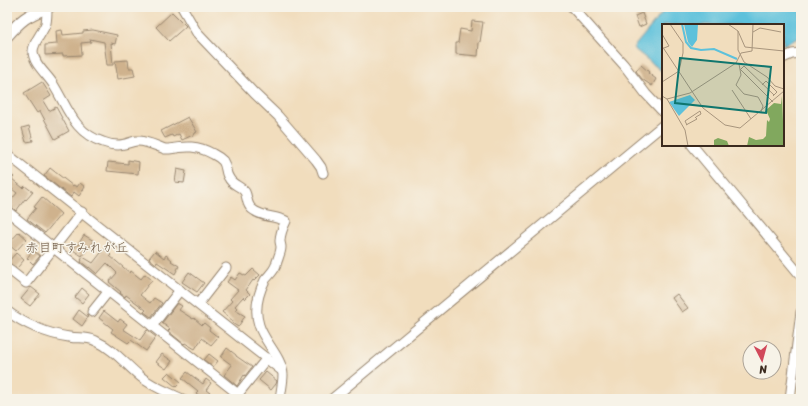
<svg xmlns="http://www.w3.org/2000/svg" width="808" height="406" font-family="Sriracha,'Klee One',sans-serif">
<rect width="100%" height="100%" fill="#f7f3e8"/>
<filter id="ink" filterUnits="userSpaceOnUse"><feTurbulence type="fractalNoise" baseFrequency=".025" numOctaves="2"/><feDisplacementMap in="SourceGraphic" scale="8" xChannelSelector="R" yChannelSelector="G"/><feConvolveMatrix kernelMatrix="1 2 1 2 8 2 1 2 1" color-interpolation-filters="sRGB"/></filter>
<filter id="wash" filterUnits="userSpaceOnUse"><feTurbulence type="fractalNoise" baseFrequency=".012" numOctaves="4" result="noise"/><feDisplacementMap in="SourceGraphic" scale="16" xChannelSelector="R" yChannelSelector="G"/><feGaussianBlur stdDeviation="0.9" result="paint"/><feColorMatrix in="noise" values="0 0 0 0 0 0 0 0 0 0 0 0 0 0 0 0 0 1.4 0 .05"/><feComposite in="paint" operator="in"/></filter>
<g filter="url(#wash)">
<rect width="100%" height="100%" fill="#f1ddbd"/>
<path fill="#5dc1db" stroke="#4c767c" d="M 667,7 L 801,7 L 801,37 L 783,45 L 783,25 L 663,25 L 663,72 L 633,48 Z"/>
<g id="blocks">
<g fill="#cfb28d">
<path d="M 172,12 L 186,26 L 169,41 L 156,27 Z"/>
<path d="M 642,13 L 646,24 L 639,27 L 635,16 Z"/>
<path d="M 472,21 L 483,22 L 480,42 L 479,42 L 478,56 L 456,54 L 456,43 L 458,43 L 460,29 L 471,31 Z"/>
<path d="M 62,30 L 63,35 L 83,33 L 83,31 L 93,30 L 117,35 L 115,44 L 111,43 L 113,65 L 107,65 L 104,42 L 90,39 L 91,42 L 81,43 L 82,55 L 63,56 L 63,54 L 45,55 L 45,45 L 57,44 L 56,31 Z"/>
<path d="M 128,60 L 129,68 L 133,68 L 135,76 L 118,79 L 115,61 Z"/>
<path d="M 641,65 L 649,72 L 648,73 L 656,79 L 652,86 L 642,79 L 636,71 Z"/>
<path d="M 42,82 L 51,96 L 43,101 L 49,111 L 56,107 L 69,131 L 55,139 L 40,111 L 37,113 L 24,93 Z"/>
<path d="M 188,117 L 197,132 L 195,133 L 195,134 L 182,140 L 179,134 L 173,137 L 172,135 L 165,138 L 161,131 Z"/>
<path d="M 29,126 L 33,141 L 26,142 L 22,128 Z"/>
<path d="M 128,160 L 139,162 L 138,174 L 107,171 L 108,162 L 128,164 Z"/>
<path d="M 50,168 L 73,186 L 73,185 L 77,187 L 80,183 L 85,187 L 79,196 L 74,192 L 71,197 L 44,176 Z"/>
<path d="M 177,169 L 186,171 L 184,183 L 175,182 Z"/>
<path d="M 7,171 L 14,177 L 12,179 L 23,188 L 25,186 L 33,192 L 26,200 L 25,199 L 16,211 L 11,206 L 7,205 L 17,193 L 7,185 Z"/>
<path d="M 42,197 L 61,214 L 45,233 L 27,219 L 36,208 L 34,207 Z"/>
<path d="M 19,232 L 27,239 L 16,251 L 8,244 Z"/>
<path d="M 84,235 L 94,241 L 89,248 L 88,247 L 82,256 L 73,250 L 77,244 L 78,245 Z"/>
<path d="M 104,249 L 111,255 L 110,256 L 130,273 L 131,271 L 141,279 L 145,274 L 152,280 L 140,295 L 150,303 L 154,298 L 162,303 L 151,317 L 144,312 L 146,310 L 126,295 L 125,297 L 120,293 L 121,292 L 109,282 L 117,273 L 107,263 L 97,274 L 89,267 L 89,268 L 81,262 L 82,260 L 81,260 L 83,257 L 93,263 Z"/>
<path d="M 33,250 L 40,256 L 33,264 L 27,258 Z"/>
<path d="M 155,251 L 164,258 L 166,255 L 172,260 L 171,261 L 179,266 L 175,274 L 157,262 L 156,264 L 149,258 Z"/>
<path d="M 16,253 L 24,260 L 17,268 L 8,262 Z"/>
<path d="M 253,269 L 260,275 L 254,281 L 253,280 L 246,290 L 250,294 L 245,299 L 243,297 L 235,306 L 237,308 L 235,310 L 245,316 L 238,327 L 232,323 L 233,321 L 222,312 L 232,301 L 230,299 L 238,290 L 227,282 L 231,277 L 235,280 L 240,273 L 246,276 Z"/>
<path d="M 189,272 L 204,283 L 197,292 L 182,282 Z"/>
<path d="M 31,287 L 40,294 L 30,306 L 21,299 Z"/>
<path d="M 82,288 L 89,294 L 82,303 L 75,297 Z"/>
<path d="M 677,294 L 688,308 L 682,312 L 672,298 Z"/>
<path d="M 177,303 L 182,306 L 179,310 L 193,319 L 194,318 L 202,325 L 204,323 L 210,328 L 209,330 L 218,337 L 211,345 L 202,338 L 195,349 L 185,343 L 184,344 L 168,331 L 170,329 L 162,323 Z"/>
<path d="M 79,310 L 88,317 L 82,326 L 73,319 Z"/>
<path d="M 104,311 L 118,322 L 120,319 L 127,324 L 123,329 L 140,340 L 147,330 L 156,337 L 146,351 L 131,340 L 128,343 L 111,332 L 113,329 L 99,318 Z"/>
<path d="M 227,348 L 236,355 L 236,356 L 252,367 L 245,376 L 244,375 L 237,386 L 224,375 L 232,365 L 221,357 Z"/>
<path d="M 162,354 L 172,361 L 166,369 L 156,362 Z"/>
<path d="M 209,354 L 218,361 L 213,367 L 204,360 Z"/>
<path d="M 169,372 L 181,382 L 176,387 L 164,377 Z"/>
<path d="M 187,372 L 203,384 L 206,379 L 211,383 L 206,390 L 218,399 L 203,399 L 196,393 L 198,391 L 182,378 Z"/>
<path d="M 266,372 L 277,381 L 276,384 L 271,390 L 259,380 Z"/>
</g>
</g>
</g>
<g filter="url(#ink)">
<use href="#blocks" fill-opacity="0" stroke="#96846e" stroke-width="1"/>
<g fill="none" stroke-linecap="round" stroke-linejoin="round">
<defs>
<g id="minor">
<path d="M 51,7 L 47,8 C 47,13 47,18 46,23 C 43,33 34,40 33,51 C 33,64 47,74 53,84 C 68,108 74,133 103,142 C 108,144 113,145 118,145 C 125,145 130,142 136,141 C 146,140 156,146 165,149 L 169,149 C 186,146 197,145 213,154 C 217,156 220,158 223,161 C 227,167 225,173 229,178 C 232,185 241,186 245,192 C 248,198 246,204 252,209 C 261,217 275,216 286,221 C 283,227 280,234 280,241 C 280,243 281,245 281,247 C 281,253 277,260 276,265 C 274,271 269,275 265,280 C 258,294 254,310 259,325 C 264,342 282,357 283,375 C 283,382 281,391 280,399"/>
<path d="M 182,7 L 197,33 L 254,93 L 278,116 L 316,160 L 321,167 L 323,173"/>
<path d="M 572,7 L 624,65 L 646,94 L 663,112"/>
<path d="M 783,58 L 792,54 L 801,53"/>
<path d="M 692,145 L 801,276"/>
<path d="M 7,154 L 281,370"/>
<path d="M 7,211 L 238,394 L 267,358"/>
<path d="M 7,268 L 26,283 L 82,212"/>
<path d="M 198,304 L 226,268"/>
<path d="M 7,311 C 24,324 47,334 69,337 C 79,339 86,336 96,341 C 114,349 126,365 141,377 C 153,387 168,392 182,399"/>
<path d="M 92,312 L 108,292"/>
<path d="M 152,326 L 180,290"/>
<path d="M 332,399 L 663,125"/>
<path d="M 790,399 L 801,312"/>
</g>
<path id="tertiary" d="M 7,36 C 21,20 27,15 47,8"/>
</defs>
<use href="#minor" stroke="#96846e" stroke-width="11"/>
<use href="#tertiary" stroke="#96846e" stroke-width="13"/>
<use href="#minor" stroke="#fff" stroke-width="9"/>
<use href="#tertiary" stroke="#fff" stroke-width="11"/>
</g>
</g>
<g text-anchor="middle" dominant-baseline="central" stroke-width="3" stroke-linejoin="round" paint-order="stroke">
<g font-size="13" fill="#6f5a45" stroke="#f7f3e8">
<text x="77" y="247">赤目町すみれが丘</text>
</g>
</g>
<g transform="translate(662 24)">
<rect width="122" height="122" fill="#f1ddbd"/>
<path d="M 120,72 L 122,122 L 85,122 L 87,113 L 94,116 L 101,115 L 104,112 L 105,96 L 107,98 L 108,95 L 104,86 L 112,79 L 119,80 ZM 56,114 L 65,117 L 67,122 L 52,122 L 52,116 Z" fill="#81a85e"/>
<path d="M 22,0 L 36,0 L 35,16 L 30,23 L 26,18 ZM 28,71 L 33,76 L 17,92 L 7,78 Z" fill="#5dc1db"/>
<path fill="none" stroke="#5dc1db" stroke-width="2" d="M 20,0 L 24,18 L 29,24 L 39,26 L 52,25 L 75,35"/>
<path fill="none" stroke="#a8957d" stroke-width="1" d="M 66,0 L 76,7 L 83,23 L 122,27M 76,7 L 76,26 L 82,38 L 105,53 L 113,62 L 122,65M 91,8 L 98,4 L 119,8M 0,10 L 7,22 L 2,24M 0,22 L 41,84 L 63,101 L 78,104 L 122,67M 77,40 L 79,51 L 74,61 L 82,70 L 96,73 L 101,82 L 99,88M 78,45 L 111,78M 78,46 L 82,42 L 112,71M 0,58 L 17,47 L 21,29 L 21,19 L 8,0M 100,61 L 104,57 L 115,68 L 111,72M 70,66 L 89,95M 0,72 L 5,75 L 28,69 L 74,39 L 79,29 L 90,27 L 91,0M 5,75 L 23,106 L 26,122M 24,101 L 35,95 L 33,93M 25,101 L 23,97 L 38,87 L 39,90 L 34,93"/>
<path fill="#0f766e" fill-opacity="0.15" stroke="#0f766e" stroke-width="2" d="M 18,34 L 109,43 L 104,89 L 13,79 Z"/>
<rect width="122" height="122" fill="none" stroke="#3b2a1e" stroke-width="2"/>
</g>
<rect width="808" height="406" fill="none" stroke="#f7f3e8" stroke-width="24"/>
<g transform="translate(762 360) rotate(174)"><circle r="19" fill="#f7f3e8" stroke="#aca397"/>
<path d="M0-3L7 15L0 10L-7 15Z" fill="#d1495b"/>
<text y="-6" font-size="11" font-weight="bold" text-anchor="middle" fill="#3b2a1e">N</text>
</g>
</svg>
